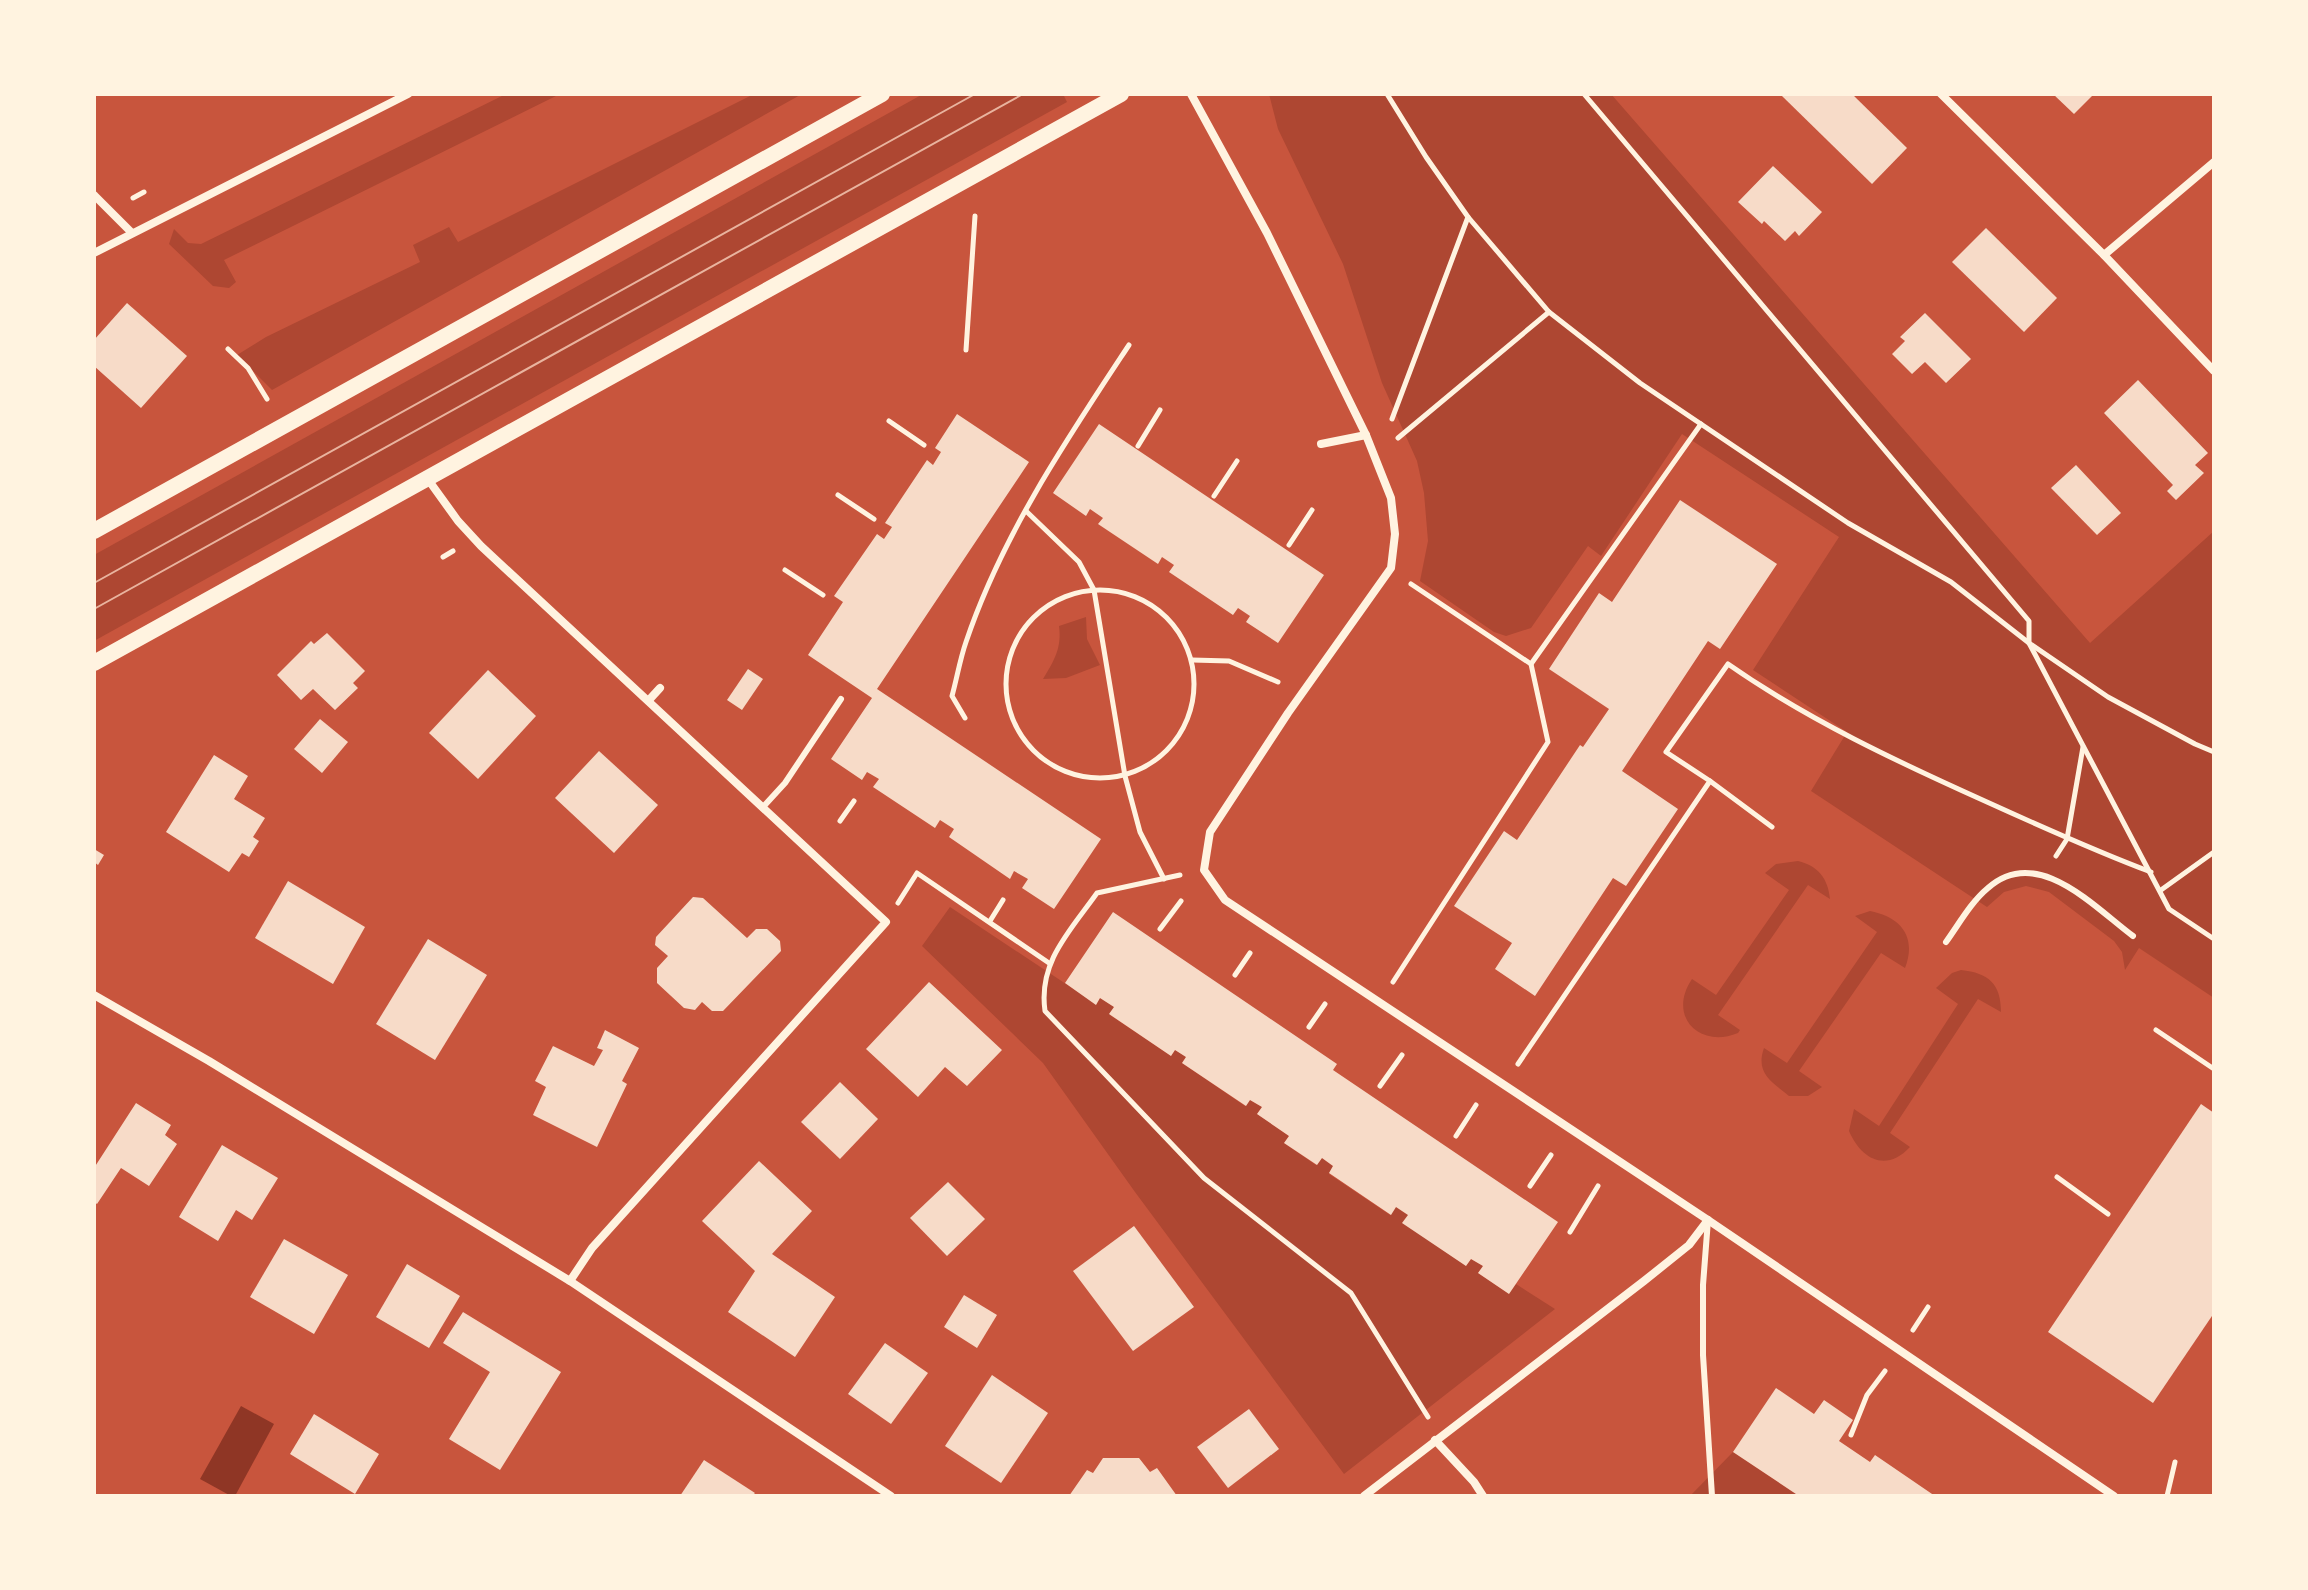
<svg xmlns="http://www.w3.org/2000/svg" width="2308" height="1590" font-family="Lora,serif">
<rect width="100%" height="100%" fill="#c8553d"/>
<g fill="#ae4732">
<path d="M 506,94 L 560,94 L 224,260 L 236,282 L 229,288 L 213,286 L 169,244 L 174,229 L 188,243 L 201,244 Z"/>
<path d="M 754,94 L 802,94 L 272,390 L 237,355 L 266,337 L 420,262 L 413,245 L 449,227 L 458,242 Z"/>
<path d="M 923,94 L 1063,94 L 1067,102 L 94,641 L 94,555 Z"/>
<path d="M 1269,94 L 1611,94 L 2090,643 L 2214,531 L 2214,998 L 2139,948 L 2125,970 L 2122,952 L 2114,941 L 2049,892 L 2026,886 L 2004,892 L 1987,907 L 1811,791 L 1847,732 L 1753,670 L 1839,537 L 1682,434 L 1601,556 L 1588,546 L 1531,628 L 1506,636 L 1494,632 L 1420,581 L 1428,541 L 1424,493 L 1417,461 L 1382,383 L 1343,264 L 1278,129 Z"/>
<path d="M 1086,617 L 1087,639 L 1100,665 L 1066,678 L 1043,679 C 1054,661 1062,648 1059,626 Z"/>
<path d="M 1798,861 C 1818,866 1828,878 1830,899 L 1808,885 L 1718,1015 L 1740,1030 L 1738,1033 C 1699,1049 1667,1016 1692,979 L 1716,995 L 1789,890 L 1765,873 L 1776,864 Z"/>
<path d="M 950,907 L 1096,1004 L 1100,998 L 1114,1007 L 1110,1015 L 1171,1056 L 1175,1050 L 1186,1057 L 1182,1063 L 1245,1106 L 1250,1100 L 1262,1107 L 1257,1114 L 1289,1136 L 1284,1143 L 1316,1165 L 1322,1158 L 1333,1166 L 1329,1174 L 1390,1215 L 1396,1207 L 1408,1215 L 1403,1222 L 1466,1266 L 1471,1259 L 1483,1266 L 1478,1273 L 1509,1294 L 1516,1284 L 1555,1309 L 1344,1474 L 1135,1192 L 1043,1063 L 922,946 Z"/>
<path d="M 1870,911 C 1901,917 1917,937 1905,968 L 1881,953 L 1799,1071 L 1822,1087 L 1808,1096 L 1789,1096 C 1772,1082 1755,1073 1764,1048 L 1787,1063 L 1877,932 L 1855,916 Z"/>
<path d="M 1961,970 C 1989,973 2001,984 2001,1012 L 1978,999 L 1890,1133 L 1910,1147 C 1886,1173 1861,1159 1849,1131 L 1854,1109 L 1879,1126 L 1958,1004 L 1936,988 L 1952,973 Z"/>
<path d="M 1733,1452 L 1799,1496 L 1690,1496 Z"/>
</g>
<path fill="#8f3625" d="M 241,1406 L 274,1424 L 235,1496 L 231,1496 L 200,1479 Z"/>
<g fill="#f7dbc8">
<path d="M 1783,94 L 1852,94 L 1907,148 L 1872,184 L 1782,96 Z"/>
<path d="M 2053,94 L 2094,94 L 2074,114 Z"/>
<path d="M 1773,166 L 1822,212 L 1799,236 L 1795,231 L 1785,241 L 1764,221 L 1762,224 L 1738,202 Z"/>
<path d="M 1986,228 L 2057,298 L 2024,332 L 1952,262 Z"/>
<path d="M 127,303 L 187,356 L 141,408 L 94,366 L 94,340 Z"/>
<path d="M 1925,313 L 1971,359 L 1946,383 L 1925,362 L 1912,374 L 1892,354 L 1905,341 L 1900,337 Z"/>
<path d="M 2138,380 L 2208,453 L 2195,465 L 2204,473 L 2176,500 L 2167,491 L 2173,485 L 2104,413 Z"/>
<path d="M 957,414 L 1029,462 L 877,689 L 1101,839 L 1054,909 L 1022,888 L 1028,879 L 1014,871 L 1010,879 L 949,837 L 954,829 L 940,820 L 935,828 L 873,787 L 879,779 L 867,772 L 862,780 L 831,759 L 872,698 L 808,655 L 843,602 L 834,596 L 877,534 L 884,539 L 892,527 L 885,523 L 927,460 L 933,465 L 941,452 L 935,448 Z"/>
<path d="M 1099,424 L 1324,575 L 1278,643 L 1246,622 L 1250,616 L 1238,608 L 1233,615 L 1169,572 L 1174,565 L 1162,557 L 1158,564 L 1098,524 L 1103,518 L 1090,509 L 1086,516 L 1053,493 Z"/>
<path d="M 2076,465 L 2121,513 L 2097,535 L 2051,488 Z"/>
<path d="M 1680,500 L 1777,564 L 1720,649 L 1708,641 L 1622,771 L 1678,809 L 1626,886 L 1613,878 L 1535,996 L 1495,969 L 1512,943 L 1454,906 L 1504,831 L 1517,840 L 1580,745 L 1583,747 L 1609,709 L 1549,669 L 1599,593 L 1612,602 Z"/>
<path d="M 327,633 L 365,671 L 353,683 L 358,688 L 335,710 L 313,689 L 301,700 L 277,675 L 311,641 L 314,644 Z"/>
<path d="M 748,669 L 763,679 L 742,710 L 727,700 Z"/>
<path d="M 488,670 L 536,716 L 478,779 L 429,733 Z"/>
<path d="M 320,719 L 348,742 L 322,773 L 294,749 Z"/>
<path d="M 599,751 L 658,805 L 614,853 L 555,798 Z"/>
<path d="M 214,755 L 248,776 L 234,799 L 265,818 L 253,837 L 259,841 L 249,857 L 242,853 L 229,872 L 166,832 Z"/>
<path d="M 94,849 L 104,855 L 98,865 L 94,862 Z"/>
<path d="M 288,881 L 365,927 L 333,984 L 255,938 Z"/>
<path d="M 693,897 L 703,898 L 747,938 L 756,929 L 767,929 L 780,941 L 781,951 L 723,1011 L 712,1011 L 702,1002 L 695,1010 L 684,1008 L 657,983 L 657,968 L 668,956 L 655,945 L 656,937 Z"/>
<path d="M 1113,912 L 1337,1064 L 1333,1070 L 1558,1222 L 1509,1294 L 1478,1273 L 1483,1266 L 1471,1259 L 1466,1266 L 1402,1223 L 1408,1215 L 1396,1207 L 1391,1215 L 1329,1173 L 1333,1166 L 1322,1158 L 1317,1165 L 1284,1143 L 1289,1136 L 1257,1114 L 1262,1107 L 1250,1100 L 1246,1106 L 1182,1063 L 1186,1057 L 1175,1050 L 1171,1056 L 1109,1014 L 1114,1007 L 1100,998 L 1096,1005 L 1065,983 Z"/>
<path d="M 428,939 L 487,975 L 435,1060 L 376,1024 Z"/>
<path d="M 929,982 L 1002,1050 L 967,1086 L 945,1067 L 918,1097 L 866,1049 Z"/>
<path d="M 605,1030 L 639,1048 L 622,1081 L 627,1084 L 597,1147 L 533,1115 L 546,1087 L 535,1081 L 553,1046 L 594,1066 L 603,1050 L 597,1048 Z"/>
<path d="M 840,1082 L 878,1119 L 840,1159 L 801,1122 Z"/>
<path d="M 136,1103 L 171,1125 L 165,1135 L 177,1144 L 149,1186 L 121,1168 L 97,1204 L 94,1202 L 94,1168 Z"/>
<path d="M 2201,1104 L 2214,1113 L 2214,1313 L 2153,1403 L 2048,1332 Z"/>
<path d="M 222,1145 L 278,1178 L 252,1220 L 236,1210 L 218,1241 L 179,1217 Z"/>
<path d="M 759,1161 L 812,1211 L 772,1254 L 835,1297 L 795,1357 L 728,1312 L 755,1271 L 702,1221 Z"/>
<path d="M 948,1182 L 985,1219 L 947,1256 L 910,1218 Z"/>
<path d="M 1134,1226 L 1194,1307 L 1133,1351 L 1073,1271 Z"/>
<path d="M 284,1239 L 348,1275 L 314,1334 L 250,1297 Z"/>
<path d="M 407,1264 L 460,1296 L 429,1348 L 376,1317 Z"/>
<path d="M 964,1295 L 997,1315 L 977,1348 L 944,1327 Z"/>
<path d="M 463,1312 L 561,1372 L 500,1470 L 449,1439 L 490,1372 L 443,1343 Z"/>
<path d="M 885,1343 L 928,1373 L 891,1424 L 848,1394 Z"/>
<path d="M 992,1375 L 1048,1413 L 1001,1483 L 945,1446 Z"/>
<path d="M 1776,1388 L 1814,1414 L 1824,1400 L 1853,1420 L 1839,1441 L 1870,1462 L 1875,1455 L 1935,1496 L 1799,1496 L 1733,1452 Z"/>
<path d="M 1249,1409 L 1279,1449 L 1228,1488 L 1197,1447 Z"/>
<path d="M 314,1414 L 379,1454 L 355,1494 L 290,1454 Z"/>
<path d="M 1103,1458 L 1139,1458 L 1150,1472 L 1157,1468 L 1177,1496 L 1069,1496 L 1087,1470 L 1093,1473 Z"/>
<path d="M 704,1460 L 755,1493 L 752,1496 L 680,1496 Z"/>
</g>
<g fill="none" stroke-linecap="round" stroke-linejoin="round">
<g stroke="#fff3e0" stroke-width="5">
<path d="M 1387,94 L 1426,157 L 1468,217 L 1549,312 L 1640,383 L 1848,523 L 1951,582 L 2029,643 L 2108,697 L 2195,744 L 2214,752"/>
<path d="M 1584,94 L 2029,621 L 2029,643 L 2169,909 L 2214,939"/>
<path d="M 133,198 L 144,192"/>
<path d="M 228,349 L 248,368 L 267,399"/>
<path d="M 966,350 L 975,216"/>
<path d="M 1392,419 L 1468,217"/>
<path d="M 889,421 L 924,445"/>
<path d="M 1398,438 L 1549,312"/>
<path d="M 1138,446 L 1160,410"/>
<path d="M 838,495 L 874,519"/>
<path d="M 1214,496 L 1237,461"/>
<path d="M 1026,511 L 1079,562 L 1094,590 L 1125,776 L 1140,832 L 1164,879"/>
<path d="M 1289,545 L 1312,510"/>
<path d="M 443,557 L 453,551"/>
<path d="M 785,570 L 823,595"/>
<circle cx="1100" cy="684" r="94"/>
<path d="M 1192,660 L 1229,661 L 1278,682"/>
<path d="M 1531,664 L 1701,424"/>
<path d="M 965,718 L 952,696 C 957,678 960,659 966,642 C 1002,535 1067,439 1129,345"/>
<path d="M 1710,781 L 1772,827"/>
<path d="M 840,821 L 854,801"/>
<path d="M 2056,856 L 2067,839 L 2083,747"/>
<path d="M 1180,875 L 1097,893 C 1070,931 1038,962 1045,1011 L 1204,1178 L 1351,1293 L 1428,1417"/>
<path d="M 2161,890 L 2214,852"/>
<path d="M 898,903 L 917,873 L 1049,963"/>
<path d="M 990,921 L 1003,900"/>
<path d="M 1160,929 L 1181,901"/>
<path d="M 1235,975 L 1250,953"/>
<path d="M 1393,982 L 1548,742 L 1531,664 L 1411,584"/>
<path d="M 1309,1027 L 1325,1004"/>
<path d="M 2156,1030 L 2214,1069"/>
<path d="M 1518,1064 L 1710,781 L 1666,752 L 1728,664 C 1808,720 1898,762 1987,802 C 2042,827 2095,851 2151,872"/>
<path d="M 1380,1086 L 1402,1055"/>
<path d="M 1456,1136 L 1476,1105"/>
<path d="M 2057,1177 L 2108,1214"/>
<path d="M 1530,1186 L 1551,1155"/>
<path d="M 1570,1232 L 1598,1186"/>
<path d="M 1913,1330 L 1928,1307"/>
<path d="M 1851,1435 L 1867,1395 L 1885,1371"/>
<path d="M 2167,1496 L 2175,1462"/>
</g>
<g stroke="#fff3e0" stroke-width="6">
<path d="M 763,807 L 785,783 L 841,699"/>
<path d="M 1946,942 C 1959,924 1971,902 1988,888 C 2037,844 2094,907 2133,936"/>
<path d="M 1708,1220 L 1703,1285 L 1703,1355 L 1712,1496"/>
</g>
<g stroke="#fff3e0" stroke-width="8">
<path d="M 1191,94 L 1267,233 L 1366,435 L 1391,498 L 1395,534 L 1391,568 L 1288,713 L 1210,832 L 1204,870 L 1225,900 L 1708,1220 L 2114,1496"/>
<path d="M 1941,94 L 2104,255 L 2214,371"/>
<path d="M 94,195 L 132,233"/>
<path d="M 94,253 L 408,94"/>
<path d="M 2104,255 L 2214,162"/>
<path d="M 1321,444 L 1366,435"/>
<path d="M 427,478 L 458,521 L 481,546 L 886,922 L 592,1248 L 570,1281"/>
<path d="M 649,700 L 660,688"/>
<path d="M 94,995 L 209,1061 L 570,1281 L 891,1496"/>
<path d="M 1435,1440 L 1474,1482 L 1483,1496"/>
<path d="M 1364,1496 L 1644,1281 L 1689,1245 L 1708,1220"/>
</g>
<g stroke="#fff3e0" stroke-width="16">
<path d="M 94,531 L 882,94"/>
<path d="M 94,663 L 1121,94"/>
</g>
<g stroke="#e9b49f" stroke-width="2">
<path d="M 94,583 L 975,94"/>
<path d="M 94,609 L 1023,94"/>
</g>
</g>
<rect width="2308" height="1590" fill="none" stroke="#fff3e0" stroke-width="192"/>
</svg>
